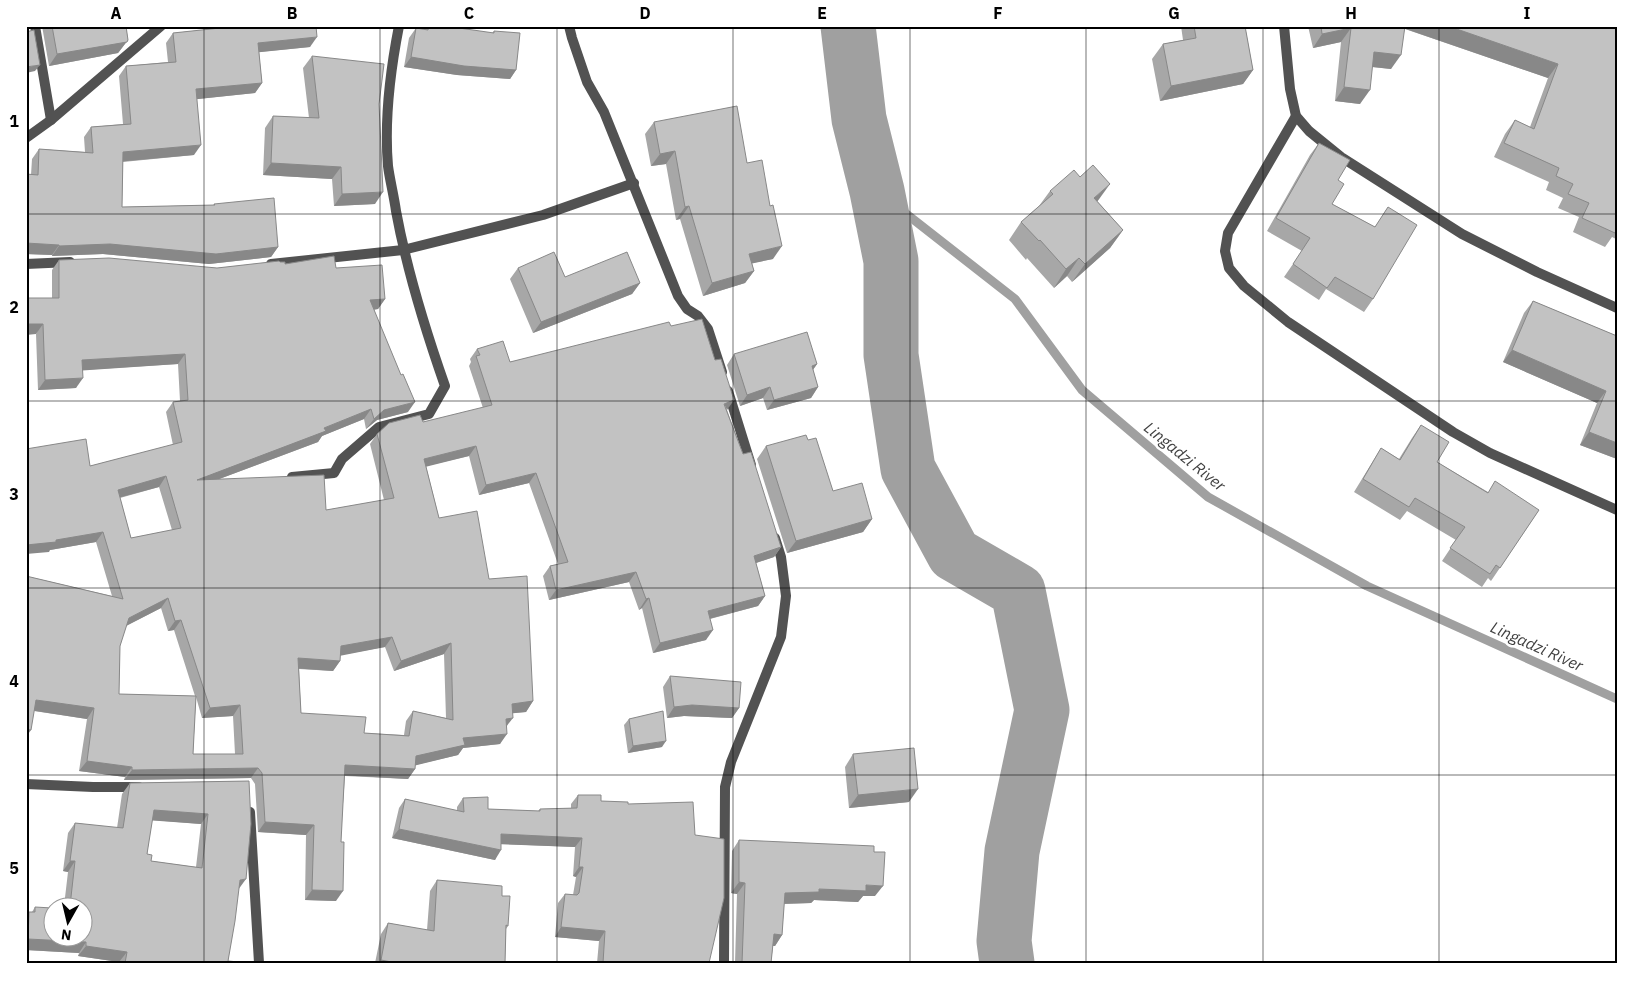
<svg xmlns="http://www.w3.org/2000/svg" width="1643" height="989" font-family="'IBM Plex Sans',sans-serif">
<rect width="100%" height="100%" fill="#fff"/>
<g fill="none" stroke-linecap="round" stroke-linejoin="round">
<path stroke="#a0a0a0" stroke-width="9" d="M 877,191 L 1015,299 L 1082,390 L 1208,497 L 1367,586 L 1617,699"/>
<path stroke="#a0a0a0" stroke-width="55" d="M 848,26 L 859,119 L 877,191 L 891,261 L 891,355 L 908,469 L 954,554 L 1018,591 L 1042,710 L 1012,851 L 1004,941 L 1007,963"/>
<g stroke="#525252" stroke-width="10">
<path d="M 35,26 L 51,120"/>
<path d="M 569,26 L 572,38 L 587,82 L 604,112 L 678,296 L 687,309 L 698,316 L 708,329 L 722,372"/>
<path d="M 1284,26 L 1290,89 L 1296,116 L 1309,131 L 1341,157 L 1462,234 L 1537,272 L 1617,308"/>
<path d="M 1296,116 L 1228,233 L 1225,251 L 1229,268 L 1244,286 L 1288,322 L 1453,432 L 1490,453 L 1617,510"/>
<path d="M 26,138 L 51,120 L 161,26"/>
<path d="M 26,264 L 70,262"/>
<path d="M 271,264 L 403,250 L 543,215 L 634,183"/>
<path d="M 728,391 L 751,465"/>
<path d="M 292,477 L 334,473 L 342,459 L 379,427 L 429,414 L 445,386 C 425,329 407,271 396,211 C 394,196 390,181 388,166 C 384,119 390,72 399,26"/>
<path d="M 26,784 L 93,787 L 139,787"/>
<path d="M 250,812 L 259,963"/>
<path d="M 724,963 L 725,787 L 731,762 L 781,637 L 786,596 L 781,557 L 775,538"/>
</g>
</g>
<g fill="#a7a7a7" fill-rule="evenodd">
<path d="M 42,26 L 126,26 L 128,40 L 118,53 L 49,66 Z"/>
<path d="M 214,26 L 316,26 L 310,47 L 259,52 L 262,83 L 255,93 L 197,99 L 194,155 L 123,162 L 122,207 L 213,205 L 214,204 L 278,247 L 271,257 L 209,264 L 103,254 L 52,256 L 52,255 L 26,254 L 26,174 L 31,175 L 32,159 L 39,149 L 85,152 L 84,137 L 91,127 L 123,124 L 119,76 L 126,66 L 168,62 L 166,43 L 173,33 L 212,29 Z"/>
<path d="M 428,26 L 445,26 L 492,33 L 494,31 L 516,70 L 510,79 L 457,75 L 404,67 L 409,38 L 416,28 L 425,30 Z"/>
<path d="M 1181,26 L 1245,26 L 1253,70 L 1243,84 L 1160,101 L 1152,59 L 1163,44 L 1183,40 Z"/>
<path d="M 1308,26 L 1617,26 L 1617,239 L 1616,239 L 1612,237 L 1605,247 L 1573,232 L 1579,217 L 1558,208 L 1563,198 L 1546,190 L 1549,182 L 1494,157 L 1505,134 L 1515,120 L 1530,127 L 1548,78 L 1405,29 L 1391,69 L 1372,67 L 1360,104 L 1335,101 L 1341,42 L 1313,48 Z"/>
<path d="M 312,56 L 379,104 L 375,204 L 334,206 L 332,179 L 263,175 L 265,128 L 273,116 L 309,118 L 303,68 Z"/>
<path d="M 654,122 L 747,163 L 773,259 L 752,263 L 754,271 L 745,283 L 703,296 L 680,219 L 676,220 L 666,164 L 651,166 L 645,134 Z"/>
<path d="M 1319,143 L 1338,180 L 1332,204 L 1375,227 L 1388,207 L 1373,299 L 1364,312 L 1326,289 L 1319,300 L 1284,277 L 1302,251 L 1267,231 L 1310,155 Z"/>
<path d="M 1050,191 L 1098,202 L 1123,230 L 1110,248 L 1072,282 L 1067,276 L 1054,288 L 1027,258 L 1026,260 L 1009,240 L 1021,222 L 1039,206 Z"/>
<path d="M 59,260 L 217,268 L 280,262 L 285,264 L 336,268 L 385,299 L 378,309 L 374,310 L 408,412 L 377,420 L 366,429 L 364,419 L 322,436 L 318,442 L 219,479 L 326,510 L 384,500 L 370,444 L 377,434 L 483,408 L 469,366 L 471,362 L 470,359 L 477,349 L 510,362 L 671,326 L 727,410 L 743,454 L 781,547 L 774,557 L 756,563 L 765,596 L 758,606 L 710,619 L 706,640 L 653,653 L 642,608 L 639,610 L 629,582 L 549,600 L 543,576 L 550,566 L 558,564 L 529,483 L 479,495 L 469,456 L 426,466 L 439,518 L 489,579 L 533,701 L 526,712 L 512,713 L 500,744 L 463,748 L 458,755 L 415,765 L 415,769 L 408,779 L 345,776 L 336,901 L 305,900 L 306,835 L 258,832 L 255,784 L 251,778 L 124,780 L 125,777 L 79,771 L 87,719 L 34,711 L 26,576 L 112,596 L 96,542 L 50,550 L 49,552 L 90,466 L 173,445 L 166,412 L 173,402 L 180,401 L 178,364 L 82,370 L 76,388 L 38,390 L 36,334 L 52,298 L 52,270 ZM 159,487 L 172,530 L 131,538 L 120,498 ZM 161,608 L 168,631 L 174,630 L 195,696 L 119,694 L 120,646 L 126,626 ZM 385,647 L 394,671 L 444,654 L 446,718 L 413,711 L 406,721 L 404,735 L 364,733 L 301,713 L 299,669 L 333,671 L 340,661 L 340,655 ZM 196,697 L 202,718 L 233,716 L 235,754 L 193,754 Z"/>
<path d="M 518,268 L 565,277 L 640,283 L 632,294 L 533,333 L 510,279 Z"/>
<path d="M 1533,301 L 1617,336 L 1617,459 L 1580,445 L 1597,403 L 1503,362 L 1524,313 Z"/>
<path d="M 734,354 L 817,364 L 813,370 L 818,387 L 811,398 L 767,410 L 763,398 L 740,406 L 727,365 Z"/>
<path d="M 1421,425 L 1437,462 L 1488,492 L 1539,510 L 1491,581 L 1488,578 L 1482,587 L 1442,561 L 1456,540 L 1407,511 L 1400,520 L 1354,492 L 1373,461 L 1381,448 L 1399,459 L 1412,438 Z"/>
<path d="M 808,440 L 833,491 L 872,519 L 863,532 L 787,553 L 757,459 L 766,446 Z"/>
<path d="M 670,676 L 739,708 L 732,718 L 684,716 L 667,718 L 663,687 Z"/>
<path d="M 629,719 L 662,747 L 628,753 L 624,725 Z"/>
<path d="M 853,754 L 909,802 L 849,808 L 845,767 Z"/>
<path d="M 249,781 L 238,890 L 228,961 L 239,963 L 119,963 L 119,962 L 78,956 L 79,953 L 26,950 L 26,916 L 29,912 L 32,912 L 35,907 L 52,936 L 82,906 L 64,906 L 68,872 L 63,871 L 68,833 L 75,823 L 117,828 L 122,794 L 130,783 ZM 152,820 L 201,824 L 196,867 L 151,861 L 147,854 Z"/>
<path d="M 578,795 L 601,801 L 628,804 L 695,835 L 709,963 L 597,963 L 599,941 L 555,937 L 558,903 L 565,894 L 573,895 L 576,877 L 573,876 L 575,847 L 501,844 L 495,860 L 392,838 L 399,808 L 405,799 L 457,811 L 457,807 L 463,798 L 488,809 L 538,811 L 540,809 L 571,808 L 571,804 Z"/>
<path d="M 739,840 L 875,896 L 863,896 L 858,902 L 814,900 L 811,903 L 784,904 L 782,935 L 775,946 L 773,946 L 771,963 L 735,963 L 737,894 L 731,893 L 732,851 Z"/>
<path d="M 437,880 L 502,896 L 508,926 L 506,929 L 505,963 L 375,963 L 381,934 L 388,923 L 427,930 L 430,891 Z"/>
</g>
<g fill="#888">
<path d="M 1397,26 L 1448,26 L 1558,64 L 1548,78 Z"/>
<path d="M 1351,28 L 1341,42 L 1313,48 L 1322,34 Z"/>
<path d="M 317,37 L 310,47 L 251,53 L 258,43 Z"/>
<path d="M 128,40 L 118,53 L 49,66 L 57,54 Z"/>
<path d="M 1374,52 L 1401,55 L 1391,69 L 1364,66 Z"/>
<path d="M 411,57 L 516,70 L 510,79 L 457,75 L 404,67 Z"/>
<path d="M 40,65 L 35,71 L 26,73 L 26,67 Z"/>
<path d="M 1253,70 L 1243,84 L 1160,101 L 1171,86 Z"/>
<path d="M 262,83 L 255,93 L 189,100 L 196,89 Z"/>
<path d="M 1344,87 L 1370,90 L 1360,104 L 1335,101 Z"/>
<path d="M 201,145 L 194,155 L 116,162 L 123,152 Z"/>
<path d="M 675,151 L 666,164 L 651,166 L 660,154 Z"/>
<path d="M 271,163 L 341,167 L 332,179 L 263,175 Z"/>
<path d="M 1110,184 L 1097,202 L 1094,198 Z"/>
<path d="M 383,192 L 375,204 L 334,206 L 342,194 Z"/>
<path d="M 689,206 L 680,219 L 676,220 L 685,207 Z"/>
<path d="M 1123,230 L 1110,248 L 1072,282 L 1085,264 Z"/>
<path d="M 26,243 L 59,245 L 52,255 L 26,254 Z"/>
<path d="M 110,244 L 278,247 L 271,257 L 209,264 L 103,254 L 52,256 L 59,246 Z"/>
<path d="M 782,246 L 773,259 L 740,266 L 749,254 Z"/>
<path d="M 1079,258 L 1067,276 L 1054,288 L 1066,269 Z"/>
<path d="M 754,271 L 745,283 L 703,296 L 712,283 Z"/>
<path d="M 640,283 L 632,294 L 533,333 L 541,322 Z"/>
<path d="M 385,299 L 378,309 L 363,310 L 370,300 Z"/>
<path d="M 26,324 L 43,324 L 36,334 L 26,335 Z"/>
<path d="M 1512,350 L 1606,391 L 1597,403 L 1503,362 Z"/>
<path d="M 185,354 L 178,364 L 75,371 L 82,360 Z"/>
<path d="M 817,364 L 809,375 L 812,366 Z"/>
<path d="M 83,378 L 76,388 L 38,390 L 45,380 Z"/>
<path d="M 770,387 L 763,398 L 740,406 L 747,395 Z"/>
<path d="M 818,387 L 811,398 L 767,410 L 774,400 Z"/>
<path d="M 734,400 L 727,410 L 724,404 Z"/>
<path d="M 415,402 L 408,412 L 377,420 L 366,429 L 374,419 L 384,410 Z"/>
<path d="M 371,409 L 364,419 L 322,436 L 318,442 L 190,490 L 197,480 Z"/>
<path d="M 1589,432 L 1617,443 L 1617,459 L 1580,445 Z"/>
<path d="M 476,446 L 469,456 L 417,469 L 424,459 Z"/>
<path d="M 536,473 L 529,483 L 479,495 L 486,485 Z"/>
<path d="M 166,476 L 159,487 L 110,500 L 118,490 Z"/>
<path d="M 872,519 L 863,532 L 787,553 L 796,541 Z"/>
<path d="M 103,532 L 96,542 L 50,550 L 49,552 L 26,554 L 26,545 Z"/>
<path d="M 781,547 L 774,557 L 747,566 L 754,556 Z"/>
<path d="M 636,572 L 629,582 L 549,600 L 556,590 Z"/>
<path d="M 765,596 L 758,606 L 701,621 L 708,611 Z"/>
<path d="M 168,598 L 161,608 L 122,628 L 129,618 Z"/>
<path d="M 649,598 L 642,608 L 639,610 L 646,599 Z"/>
<path d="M 181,620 L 174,630 L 168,631 L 175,621 Z"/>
<path d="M 713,630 L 706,640 L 653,653 L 660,643 Z"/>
<path d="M 392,637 L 385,647 L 334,657 L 341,646 Z"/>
<path d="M 451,643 L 444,654 L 394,671 L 401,661 Z"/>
<path d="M 298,658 L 340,661 L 333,671 L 291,668 Z"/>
<path d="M 36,700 L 94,708 L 87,719 L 29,710 Z"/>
<path d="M 533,701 L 526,712 L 504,714 L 512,704 Z"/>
<path d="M 240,705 L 233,716 L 202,718 L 210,708 Z"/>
<path d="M 692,705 L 739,708 L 732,718 L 684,716 L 667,718 L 674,707 Z"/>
<path d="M 513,718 L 505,728 L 506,719 Z"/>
<path d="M 26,729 L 31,730 L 26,737 Z"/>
<path d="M 507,734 L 500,744 L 463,748 L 458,755 L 409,767 L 416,756 L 463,738 Z"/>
<path d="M 666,741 L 662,747 L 628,753 L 633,746 Z"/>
<path d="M 87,761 L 132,767 L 125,777 L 79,771 Z"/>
<path d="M 345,765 L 415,769 L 408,779 L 338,775 Z"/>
<path d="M 258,768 L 251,778 L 124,780 L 132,770 Z"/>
<path d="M 918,789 L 909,802 L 849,808 L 858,795 Z"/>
<path d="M 154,810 L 208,814 L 201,824 L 146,820 Z"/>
<path d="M 265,822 L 314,825 L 306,835 L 258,832 Z"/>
<path d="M 399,829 L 501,850 L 495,860 L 392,838 Z"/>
<path d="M 501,834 L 582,838 L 575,847 L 495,844 Z"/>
<path d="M 70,861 L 75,861 L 68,872 L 63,871 Z"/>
<path d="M 579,867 L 583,867 L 576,877 L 573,876 Z"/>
<path d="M 246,879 L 238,890 L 240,880 Z"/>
<path d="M 739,882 L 745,883 L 737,894 L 731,893 Z"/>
<path d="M 866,885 L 883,886 L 875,896 L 863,896 L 858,902 L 814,900 L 811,903 L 777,904 L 785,893 Z"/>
<path d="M 312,890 L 343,891 L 336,901 L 305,900 Z"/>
<path d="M 561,927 L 605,931 L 599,941 L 555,937 Z"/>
<path d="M 774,934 L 782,935 L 775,946 L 767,945 Z"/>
<path d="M 28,939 L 86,942 L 79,953 L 26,950 L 26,941 Z"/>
<path d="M 86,946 L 127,952 L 119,962 L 78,956 Z"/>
<path d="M 381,960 L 397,963 L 379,963 Z"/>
</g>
<g fill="#c2c2c2" stroke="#888" fill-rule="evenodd">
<path d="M 52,26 L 126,26 L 128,40 L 127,42 L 57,54 Z"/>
<path d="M 220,26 L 316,26 L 317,37 L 258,43 L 262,83 L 196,89 L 201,145 L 123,152 L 122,207 L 215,205 L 214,204 L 274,198 L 278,247 L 216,254 L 110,244 L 59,246 L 59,245 L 26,243 L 26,174 L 38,175 L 39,149 L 93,153 L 91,127 L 131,124 L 126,66 L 176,62 L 173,33 L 220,28 Z"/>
<path d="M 429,26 L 445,26 L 494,33 L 494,31 L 520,33 L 516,70 L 464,66 L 411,57 L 416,28 L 428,30 Z"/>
<path d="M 1194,26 L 1245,26 L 1253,70 L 1171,86 L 1163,44 L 1196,38 Z"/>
<path d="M 1321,26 L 1405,26 L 1401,55 L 1374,52 L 1370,90 L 1344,87 L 1351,28 L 1322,34 Z"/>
<path d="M 1448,26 L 1617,26 L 1617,229 L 1615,233 L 1582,218 L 1589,203 L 1568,194 L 1573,184 L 1556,176 L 1559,168 L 1504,143 L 1515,120 L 1534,129 L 1558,64 Z"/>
<path d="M 34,30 L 40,65 L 26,67 L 26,32 Z"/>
<path d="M 312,56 L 384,64 L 379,104 L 383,192 L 342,194 L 341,167 L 271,163 L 273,116 L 319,118 Z"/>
<path d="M 737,106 L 747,163 L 762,160 L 770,206 L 773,205 L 782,246 L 749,254 L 754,271 L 712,283 L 689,206 L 685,207 L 675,151 L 660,154 L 654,122 Z"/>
<path d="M 1319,143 L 1350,160 L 1338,180 L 1344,184 L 1332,204 L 1375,227 L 1388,207 L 1417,225 L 1373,299 L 1335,277 L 1327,288 L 1293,264 L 1310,238 L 1276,218 Z"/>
<path d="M 1093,165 L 1110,184 L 1094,198 L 1123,230 L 1085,264 L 1079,258 L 1066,269 L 1040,240 L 1039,241 L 1021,222 L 1053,194 L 1050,191 L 1074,170 L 1080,177 Z"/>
<path d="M 554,252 L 565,277 L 627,252 L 640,283 L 541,322 L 518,268 Z"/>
<path d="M 334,256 L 336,268 L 382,265 L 385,299 L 370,300 L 401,375 L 403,374 L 415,402 L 384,410 L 374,419 L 371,409 L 324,428 L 326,431 L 197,480 L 324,475 L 326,510 L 394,498 L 377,434 L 389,423 L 420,415 L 423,422 L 492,405 L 476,356 L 480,355 L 477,349 L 503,341 L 510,362 L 669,322 L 671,326 L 702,319 L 715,360 L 721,359 L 734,400 L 724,404 L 743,454 L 751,452 L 781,547 L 754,556 L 765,596 L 708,611 L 713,630 L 660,643 L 649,598 L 646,599 L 636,572 L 556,590 L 550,566 L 568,562 L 536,473 L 486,485 L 476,446 L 424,459 L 439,518 L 477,511 L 489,579 L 527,576 L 533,701 L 512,704 L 513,718 L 506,719 L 507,734 L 463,738 L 465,745 L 416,756 L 415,769 L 345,765 L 341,842 L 344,842 L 343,891 L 312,890 L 314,825 L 265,822 L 262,773 L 258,768 L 132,770 L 132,767 L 87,761 L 94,708 L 36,700 L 31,730 L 26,729 L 26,576 L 123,599 L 103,532 L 56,540 L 56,542 L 26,545 L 26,449 L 86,439 L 90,466 L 182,442 L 173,402 L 188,400 L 185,354 L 82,360 L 83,378 L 45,380 L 43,324 L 26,324 L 26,298 L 59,298 L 59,260 L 109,258 L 217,268 L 279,261 L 280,262 L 285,262 L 285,264 ZM 166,476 L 181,528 L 131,538 L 118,490 ZM 168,598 L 175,621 L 181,620 L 210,708 L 240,705 L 243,754 L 193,754 L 196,696 L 119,694 L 120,646 L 129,618 ZM 392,637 L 401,661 L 451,643 L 453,720 L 413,711 L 409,736 L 364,733 L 366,717 L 301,713 L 298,658 L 340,661 L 341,646 Z"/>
<path d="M 1533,301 L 1617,336 L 1617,443 L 1589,432 L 1606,391 L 1512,350 Z"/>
<path d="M 807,332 L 817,364 L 812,366 L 818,387 L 774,400 L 770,387 L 747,395 L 734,354 Z"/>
<path d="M 1421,425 L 1449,442 L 1437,462 L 1488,493 L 1495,481 L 1539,510 L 1500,568 L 1496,565 L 1490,574 L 1450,548 L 1465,527 L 1415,498 L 1409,507 L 1363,479 L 1381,448 L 1400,460 Z"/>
<path d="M 806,435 L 808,440 L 816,438 L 833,491 L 862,483 L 872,519 L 796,541 L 766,446 Z"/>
<path d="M 670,676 L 741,682 L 739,708 L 692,705 L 674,707 Z"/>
<path d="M 663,711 L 666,741 L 633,746 L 629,719 Z"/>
<path d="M 914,748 L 918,789 L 858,795 L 853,754 Z"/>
<path d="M 249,781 L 251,824 L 246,879 L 240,880 L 235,921 L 228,961 L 239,962 L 239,963 L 125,963 L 127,952 L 86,946 L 86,942 L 28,939 L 29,912 L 35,912 L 35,907 L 52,908 L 52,936 L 82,936 L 82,906 L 70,906 L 75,861 L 70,861 L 75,823 L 123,828 L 130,783 ZM 154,810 L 208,814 L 202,868 L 151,861 L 152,855 L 147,854 Z"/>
<path d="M 578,795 L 601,795 L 601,801 L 628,802 L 628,804 L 693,802 L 695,835 L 724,839 L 724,898 L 709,963 L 603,963 L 605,931 L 561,927 L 565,894 L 577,895 L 579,893 L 583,867 L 579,867 L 582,838 L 501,834 L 501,850 L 399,829 L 405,799 L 464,812 L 463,798 L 488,797 L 488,809 L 540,811 L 540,809 L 577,808 Z"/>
<path d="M 739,840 L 874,846 L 874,852 L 885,852 L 883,886 L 866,885 L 866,891 L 819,889 L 819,892 L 785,893 L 782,935 L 774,934 L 771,963 L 742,963 L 745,883 L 739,882 Z"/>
<path d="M 437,880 L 502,886 L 502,896 L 510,896 L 508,926 L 506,925 L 505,963 L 397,963 L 381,960 L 388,923 L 434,931 Z"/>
</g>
<path fill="none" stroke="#000" stroke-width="1" stroke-opacity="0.55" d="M 204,26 L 204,963M 380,26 L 380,963M 557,26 L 557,963M 733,26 L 733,963M 910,26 L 910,963M 1086,26 L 1086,963M 1263,26 L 1263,963M 1439,26 L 1439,963M 26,214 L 1617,214M 26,401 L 1617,401M 26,588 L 1617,588M 26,775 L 1617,775"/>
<g text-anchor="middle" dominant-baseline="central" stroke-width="5" stroke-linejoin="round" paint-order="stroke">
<g font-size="16" font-style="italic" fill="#414141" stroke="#fff">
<text transform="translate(1185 456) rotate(39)">Lingadzi River</text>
<text transform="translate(1537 646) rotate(24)">Lingadzi River</text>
</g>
</g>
<rect width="1643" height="989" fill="none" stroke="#ffffff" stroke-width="55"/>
<g transform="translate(68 922) rotate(188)"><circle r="24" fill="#ffffff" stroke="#999999"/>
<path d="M0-4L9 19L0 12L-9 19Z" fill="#000000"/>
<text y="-8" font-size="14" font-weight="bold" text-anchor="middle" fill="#000000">N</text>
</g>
<rect x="28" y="28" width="1588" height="934" fill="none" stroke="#000" stroke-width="2"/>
<g font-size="16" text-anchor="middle" font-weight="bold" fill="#000">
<text x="116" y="19">A</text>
<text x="292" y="19">B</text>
<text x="469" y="19">C</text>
<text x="645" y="19">D</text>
<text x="822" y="19">E</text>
<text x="998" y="19">F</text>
<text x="1174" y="19">G</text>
<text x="1351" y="19">H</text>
<text x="1527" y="19">I</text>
<text x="14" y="127">1</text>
<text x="14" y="313">2</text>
<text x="14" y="500">3</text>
<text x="14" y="687">4</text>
<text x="14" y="874">5</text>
</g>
</svg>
